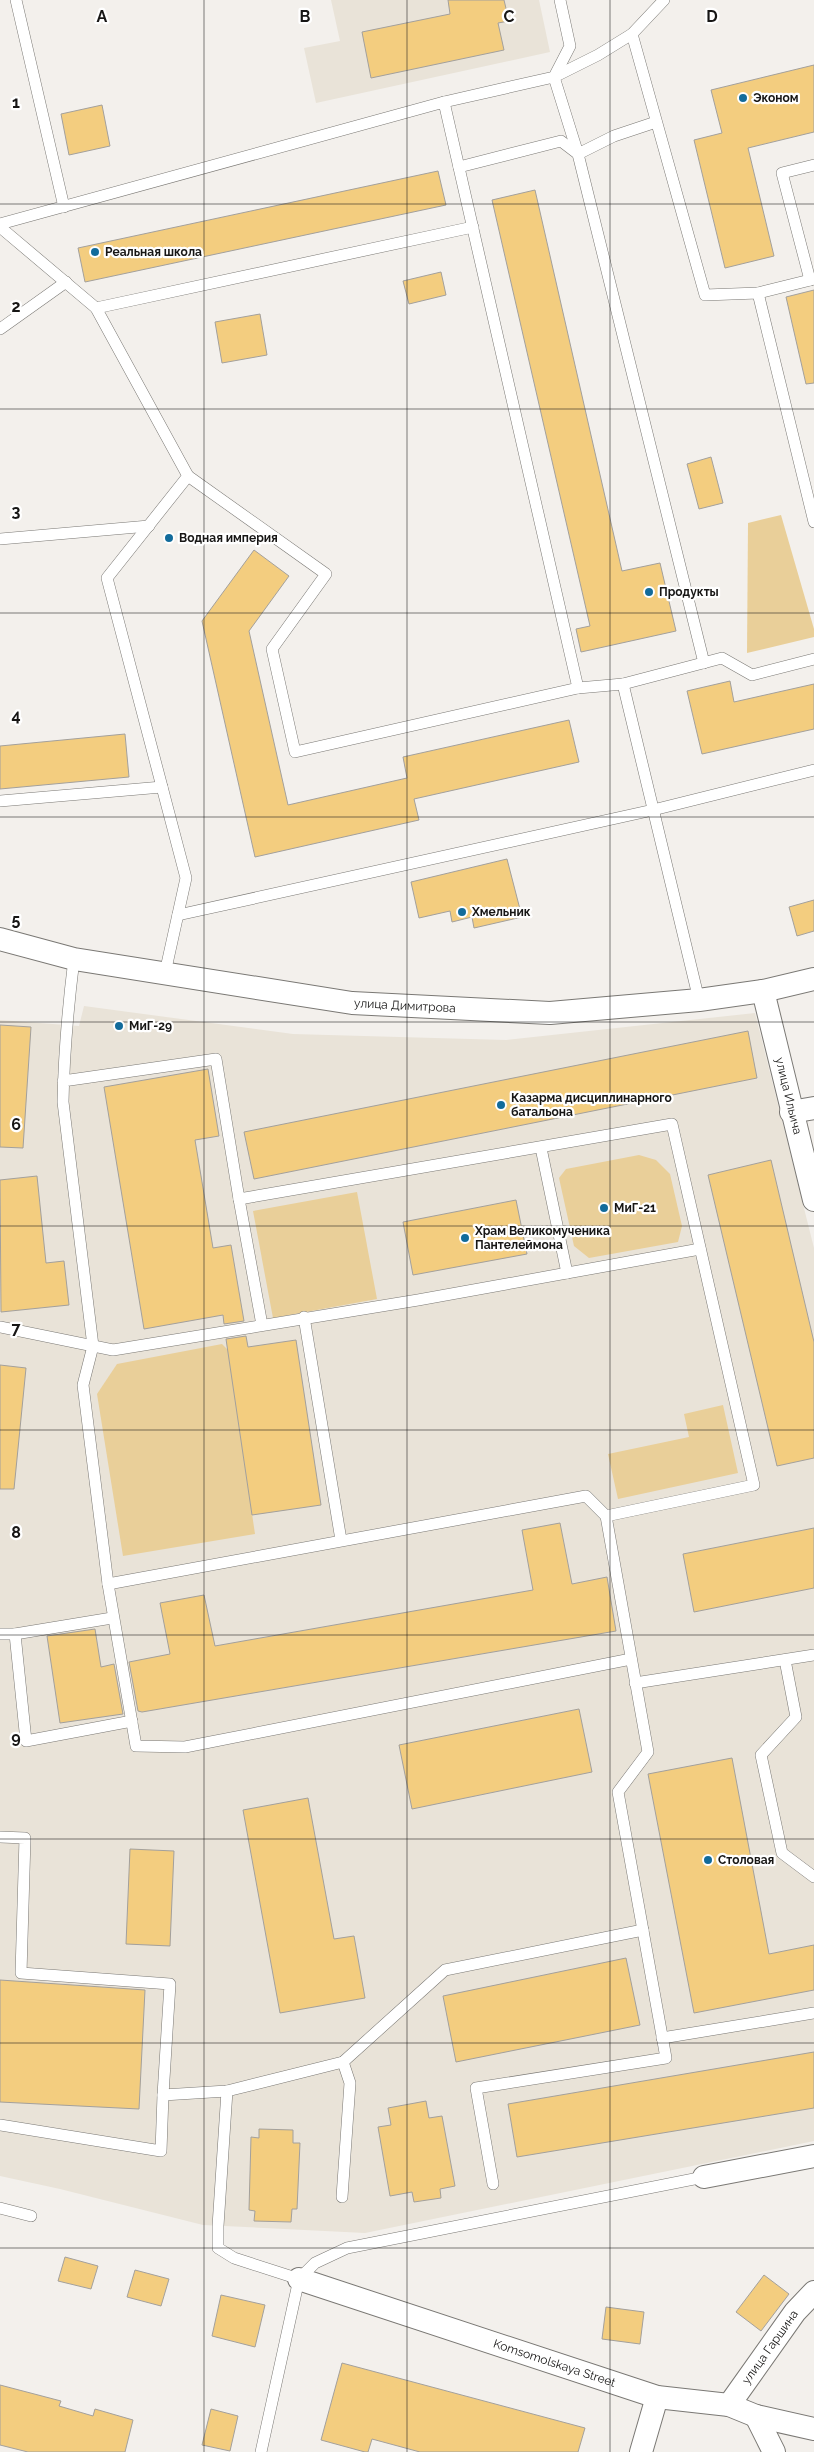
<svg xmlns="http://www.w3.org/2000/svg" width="814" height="2452" font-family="Raleway,sans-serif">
<rect width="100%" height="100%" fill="#f3f0ec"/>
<g fill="#e9e3d8">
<path d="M 331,0 L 539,0 L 550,52 L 316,103 L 304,48 L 340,41 Z"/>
<path d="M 84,1006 L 293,1034 L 506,1040 L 755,1013 L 814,1248 L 814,2141 L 365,2233 L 203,2225 L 60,2189 L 0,2176 L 0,1020 L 79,1026 Z"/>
</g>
<g fill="#e9cf99">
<path d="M 781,515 L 814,629 L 814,637 L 747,653 L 748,523 Z"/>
<path d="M 639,1155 L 656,1160 L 670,1174 L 682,1226 L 678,1242 L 589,1258 L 574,1246 L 559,1178 L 566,1169 Z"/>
<path d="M 357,1192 L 377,1299 L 273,1318 L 253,1211 Z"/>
<path d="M 222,1344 L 228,1350 L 255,1534 L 123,1556 L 97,1394 L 117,1364 Z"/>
<path d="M 723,1405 L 738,1473 L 618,1499 L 608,1454 L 689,1437 L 684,1414 Z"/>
</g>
<g fill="#f3cd7f" stroke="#a3a09c">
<path d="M 448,0 L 504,0 L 509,21 L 498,23 L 504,50 L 371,78 L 362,32 L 450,14 Z"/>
<path d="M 814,65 L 814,132 L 748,148 L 774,256 L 725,268 L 694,140 L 722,133 L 711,90 Z"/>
<path d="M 102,105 L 110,146 L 69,155 L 61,114 Z"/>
<path d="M 438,171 L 446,205 L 85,282 L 78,248 Z"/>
<path d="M 535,190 L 622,571 L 660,563 L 676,631 L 581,652 L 576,629 L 590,626 L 492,200 Z"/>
<path d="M 441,272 L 446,295 L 409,304 L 403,281 Z"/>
<path d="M 814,290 L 814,383 L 806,384 L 786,297 Z"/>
<path d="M 260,314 L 267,355 L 222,363 L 215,322 Z"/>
<path d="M 711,457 L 723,503 L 699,509 L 687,464 Z"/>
<path d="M 254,550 L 289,576 L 249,631 L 288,805 L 407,778 L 403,757 L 569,720 L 579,762 L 414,799 L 419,820 L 255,857 L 202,621 Z"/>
<path d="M 730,681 L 734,702 L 814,684 L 814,729 L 702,754 L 687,691 Z"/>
<path d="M 125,734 L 129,777 L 0,789 L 0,746 Z"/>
<path d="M 507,859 L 522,917 L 474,928 L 472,917 L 452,922 L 450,911 L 419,918 L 411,882 Z"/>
<path d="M 814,900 L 814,931 L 797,936 L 789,907 Z"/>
<path d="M 0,1025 L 31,1027 L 23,1148 L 0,1147 Z"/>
<path d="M 748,1031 L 757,1078 L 254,1179 L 244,1132 Z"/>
<path d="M 208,1069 L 219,1136 L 195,1140 L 213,1248 L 231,1245 L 244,1321 L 224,1324 L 223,1315 L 144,1329 L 104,1087 Z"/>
<path d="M 771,1160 L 814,1342 L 814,1458 L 777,1466 L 708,1175 Z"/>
<path d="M 37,1176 L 46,1263 L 64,1261 L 69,1305 L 1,1312 L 0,1180 Z"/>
<path d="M 516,1200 L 527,1254 L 413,1275 L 403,1222 Z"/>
<path d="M 246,1336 L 248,1347 L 296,1340 L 321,1505 L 252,1515 L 226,1339 Z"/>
<path d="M 0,1365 L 26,1368 L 14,1489 L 0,1489 Z"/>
<path d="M 560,1523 L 572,1584 L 607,1577 L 616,1631 L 142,1712 L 138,1711 L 129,1662 L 170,1654 L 160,1603 L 204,1595 L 215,1646 L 533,1590 L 522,1530 Z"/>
<path d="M 814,1528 L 814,1588 L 694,1612 L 683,1554 Z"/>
<path d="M 95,1629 L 101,1667 L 114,1664 L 123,1714 L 60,1723 L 47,1636 Z"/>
<path d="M 579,1709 L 592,1772 L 412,1809 L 399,1745 Z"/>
<path d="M 732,1758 L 769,1954 L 814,1945 L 814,1990 L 694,2013 L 648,1774 Z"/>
<path d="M 308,1798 L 334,1939 L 354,1936 L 365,1998 L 280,2013 L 243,1810 Z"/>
<path d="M 130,1849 L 174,1851 L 170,1946 L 126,1944 Z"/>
<path d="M 626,1958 L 640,2025 L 456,2062 L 443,1996 Z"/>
<path d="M 0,1980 L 145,1990 L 139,2109 L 0,2102 Z"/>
<path d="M 814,2052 L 814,2108 L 517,2157 L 508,2104 Z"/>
<path d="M 426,2101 L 429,2118 L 442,2116 L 455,2186 L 440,2189 L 441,2198 L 414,2202 L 412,2192 L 390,2196 L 378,2127 L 391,2125 L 388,2108 Z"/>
<path d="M 259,2129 L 293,2130 L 293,2143 L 300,2143 L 297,2209 L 292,2209 L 291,2222 L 254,2221 L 255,2211 L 249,2210 L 251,2137 L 259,2138 Z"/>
<path d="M 65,2257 L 98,2266 L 91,2289 L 58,2281 Z"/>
<path d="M 135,2270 L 169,2279 L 161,2306 L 127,2297 Z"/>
<path d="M 764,2275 L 789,2294 L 761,2331 L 736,2312 Z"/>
<path d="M 221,2295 L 265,2305 L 255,2347 L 212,2336 Z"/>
<path d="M 606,2307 L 644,2312 L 640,2344 L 602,2339 Z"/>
<path d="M 342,2363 L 585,2428 L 578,2452 L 420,2452 L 372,2439 L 368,2452 L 365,2452 L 321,2440 Z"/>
<path d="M 0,2385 L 61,2401 L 59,2406 L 93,2416 L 95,2409 L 133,2420 L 125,2452 L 28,2452 L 0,2445 Z"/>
<path d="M 211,2409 L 238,2416 L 230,2451 L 202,2445 Z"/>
</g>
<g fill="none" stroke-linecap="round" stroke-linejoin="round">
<defs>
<g id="lane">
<path d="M 16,0 L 64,207"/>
<path d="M 664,0 L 632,34 L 705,295 L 758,293 L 814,522"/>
<path d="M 632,34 L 598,55 L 554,77 L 578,154 L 614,136 L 656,122"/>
<path d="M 444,102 L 554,77 L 570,46 L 560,0"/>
<path d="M 459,167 L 561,141 L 578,154 L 704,663"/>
<path d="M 0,224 L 444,102 L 578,688 L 295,752 L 272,649 L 326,574 L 188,476"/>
<path d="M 0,227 L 96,308 L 188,476 L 107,578 L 186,878 L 165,973"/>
<path d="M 810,280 L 782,173 L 814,165"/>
<path d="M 758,293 L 814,279"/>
<path d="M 96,308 L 473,227"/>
<path d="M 0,329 L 66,282"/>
<path d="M 0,539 L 149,526"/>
<path d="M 623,684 L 699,1000"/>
<path d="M 578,688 L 623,684 L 722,658 L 752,675 L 814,659"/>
<path d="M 0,801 L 162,787"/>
<path d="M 178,915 L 653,810 L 814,770"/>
<path d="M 63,1081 L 216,1059 L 239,1199 L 672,1124 L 754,1485 L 606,1516 L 586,1496 L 108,1584 L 83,1385 L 93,1346 L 63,1102 C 64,1053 68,1007 74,959"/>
<path d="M 541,1148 L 567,1273"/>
<path d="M 239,1199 L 262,1325"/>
<path d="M 304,1317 L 341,1540"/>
<path d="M 0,1327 L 113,1350 L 418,1300 L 700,1249"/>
<path d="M 108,1584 L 136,1746 L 185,1747 L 631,1659"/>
<path d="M 0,1634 L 15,1634 L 112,1618"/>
<path d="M 15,1634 L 26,1741 L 132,1721"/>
<path d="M 785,1660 L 796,1717 L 761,1755 L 782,1853 L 814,1877"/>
<path d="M 635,1683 L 814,1655"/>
<path d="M 0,1837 L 25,1838 L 21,1973 L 170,1984 L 163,2095 L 227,2091 L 343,2062 L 445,1970 L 643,1930"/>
<path d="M 662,2038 L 814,2013"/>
<path d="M 227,2091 L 218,2226 L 218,2248 L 234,2258 L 299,2279"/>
<path d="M 0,2125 L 161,2151 L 163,2095"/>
<path d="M 493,2184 L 476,2088 L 666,2058 L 618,1792 L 648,1752 L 606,1516"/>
<path d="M 342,2197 L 350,2083 L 343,2062"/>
<path d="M 0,2208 L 31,2216"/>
<path d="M 261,2452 L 299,2279 L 315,2263 L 347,2248 L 704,2177"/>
</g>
<g id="street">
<path id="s1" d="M 0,939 L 74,959 L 352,1003 L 550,1013 L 699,1000 L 763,991 L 814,979"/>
<path id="s2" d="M 763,991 L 814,1200"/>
<path d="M 791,1112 L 814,1108"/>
<path d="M 704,2177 L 814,2156"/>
<path id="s3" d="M 299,2279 L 657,2397 L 729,2405 L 756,2416 L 814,2429"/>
<path id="s4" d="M 729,2405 L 795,2312 L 814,2292"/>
<path d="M 756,2416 L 774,2452"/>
<path d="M 641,2452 L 657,2397"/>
</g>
</defs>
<use href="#lane" stroke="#7a7874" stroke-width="12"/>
<use href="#street" stroke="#7a7874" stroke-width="24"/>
<use href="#lane" stroke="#fff" stroke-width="11"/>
<use href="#street" stroke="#fff" stroke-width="22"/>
</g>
<path fill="none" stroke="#171615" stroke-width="1" stroke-opacity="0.55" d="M 204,0 L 204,2452M 407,0 L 407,2452M 610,0 L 610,2452M 0,204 L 814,204M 0,409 L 814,409M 0,613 L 814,613M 0,817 L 814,817M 0,1022 L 814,1022M 0,1226 L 814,1226M 0,1430 L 814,1430M 0,1635 L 814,1635M 0,1839 L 814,1839M 0,2043 L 814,2043M 0,2248 L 814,2248"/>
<g fill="#126b9b" stroke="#fff" stroke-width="2">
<circle cx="743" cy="98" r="5"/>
<circle cx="95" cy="252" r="5"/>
<circle cx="169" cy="538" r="5"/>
<circle cx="649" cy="592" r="5"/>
<circle cx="462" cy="912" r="5"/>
<circle cx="119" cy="1026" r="5"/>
<circle cx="501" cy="1105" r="5"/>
<circle cx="604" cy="1208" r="5"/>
<circle cx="465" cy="1238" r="5"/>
<circle cx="708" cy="1860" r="5"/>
</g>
<g text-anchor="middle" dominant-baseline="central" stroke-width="4.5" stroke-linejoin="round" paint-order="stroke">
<g font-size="12" font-weight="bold" fill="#171615" stroke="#fff" text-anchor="start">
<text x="753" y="98">Эконом</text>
<text x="105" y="252">Реальная школа</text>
<text x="179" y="538">Водная империя</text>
<text x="659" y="592">Продукты</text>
<text x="472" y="912">Хмельник</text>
<text x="129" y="1026">МиГ-29</text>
<text x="511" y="1098">Казарма дисциплинарного<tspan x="511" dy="14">батальона</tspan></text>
<text x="614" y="1208">МиГ-21</text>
<text x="475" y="1231">Храм Великомученика<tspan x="475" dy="14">Пантелеймона</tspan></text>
<text x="718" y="1860">Столовая</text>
</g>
<g font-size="12" fill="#171615" stroke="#fff">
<text stroke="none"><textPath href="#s1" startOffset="411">улица Димитрова</textPath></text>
<text stroke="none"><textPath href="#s2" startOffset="108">улица Ильича</textPath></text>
<text stroke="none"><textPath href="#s4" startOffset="71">улица Гаршина</textPath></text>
<text stroke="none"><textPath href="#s3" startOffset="269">Komsomolskaya Street</textPath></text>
</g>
</g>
<g font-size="16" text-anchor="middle" font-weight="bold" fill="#171615" stroke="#fff" stroke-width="4.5" stroke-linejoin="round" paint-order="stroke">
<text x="102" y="22">A</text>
<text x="305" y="22">B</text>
<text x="509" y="22">C</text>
<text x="712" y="22">D</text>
<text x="16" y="108">1</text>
<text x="16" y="312">2</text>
<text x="16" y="517">3</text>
<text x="16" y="721">4</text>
<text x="16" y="925">5</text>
<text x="16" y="1130">6</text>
<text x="16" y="1334">7</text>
<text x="16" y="1538">8</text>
<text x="16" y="1743">9</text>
</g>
</svg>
